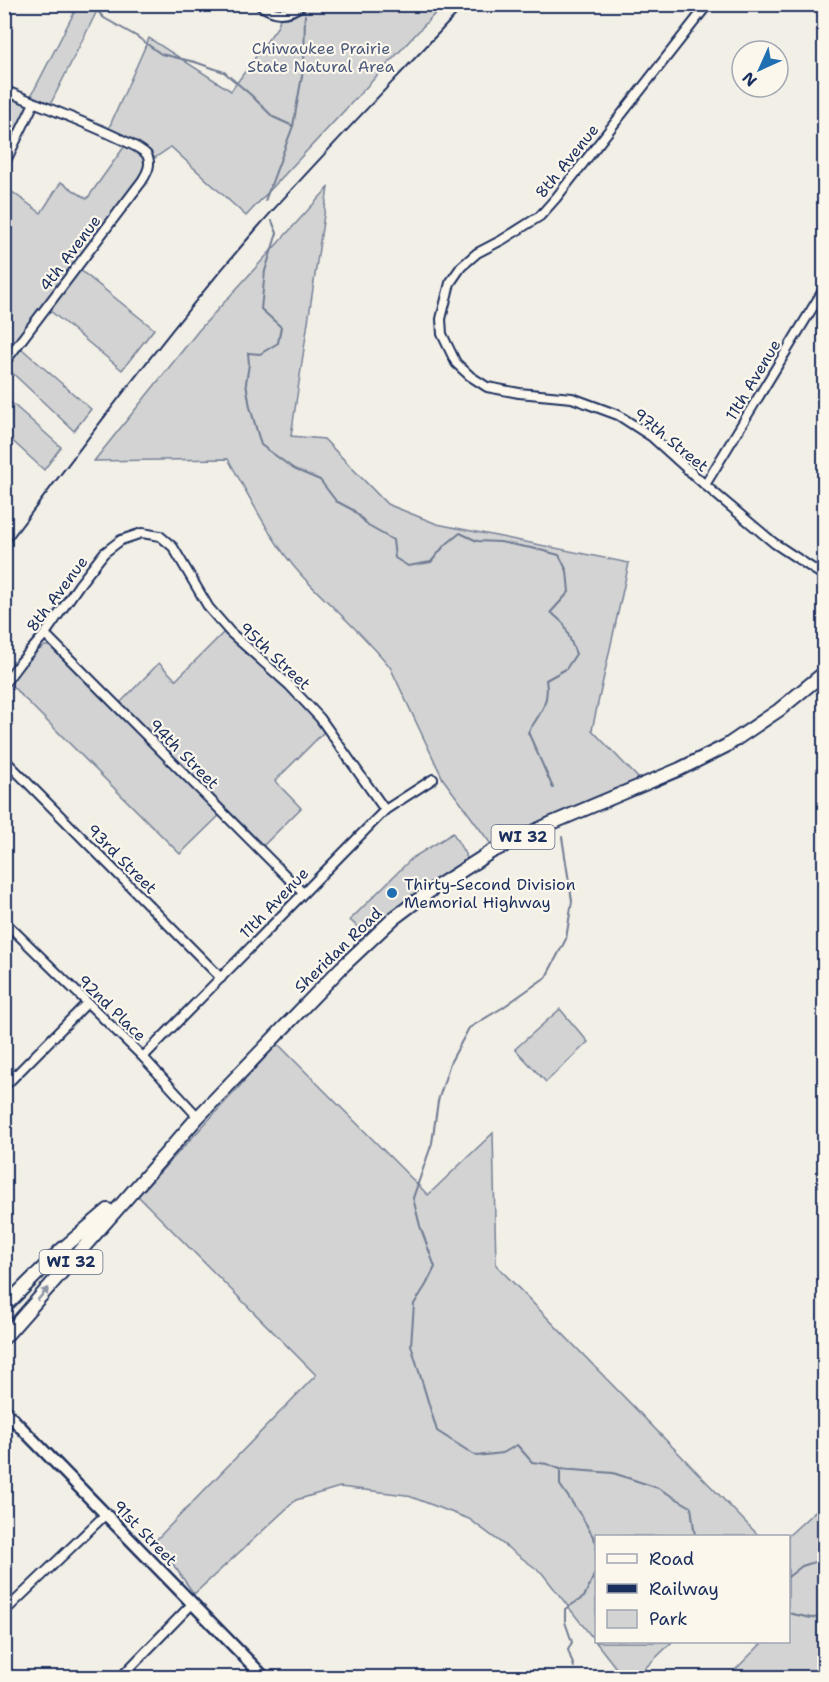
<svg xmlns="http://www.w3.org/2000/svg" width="829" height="1682" font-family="'Shantell Sans',sans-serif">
<rect width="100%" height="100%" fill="#f2efe6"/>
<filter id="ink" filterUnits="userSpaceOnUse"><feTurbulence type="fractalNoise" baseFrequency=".0167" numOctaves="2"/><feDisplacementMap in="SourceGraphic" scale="12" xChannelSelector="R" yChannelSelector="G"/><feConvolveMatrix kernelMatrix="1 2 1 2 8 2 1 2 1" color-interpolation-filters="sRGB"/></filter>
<g filter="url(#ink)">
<g fill="#d2d3d2" stroke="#768198" stroke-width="1.5">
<path d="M 78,5 L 91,5 L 97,11 L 48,109 L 32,107 L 5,164 L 4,87 L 30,98 Z"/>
<path d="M 265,5 L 443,5 L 246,216 L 171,147 L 146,164 L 139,178 L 74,265 L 154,329 L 122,370 L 43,305 L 15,343 L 91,409 L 74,431 L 5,366 L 4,186 L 41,213 L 61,182 L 87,199 L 129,140 L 108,130 L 149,38 L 231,91 L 278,26 L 282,10 Z"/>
<path d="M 328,188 L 291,436 L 324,439 L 387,504 L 437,524 L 629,563 L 592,730 L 641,781 L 539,822 L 493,847 L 443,779 L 390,667 C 364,634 331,607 302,576 C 271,542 251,499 228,459 L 94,461 L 199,330 Z"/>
<path d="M 4,396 L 61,447 L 44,470 L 5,434 Z"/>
<path d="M 225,631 L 295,695 L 326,730 L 275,781 L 301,808 L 262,847 L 225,810 L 180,854 L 10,684 L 32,655 L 45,646 L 52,646 L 115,708 L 159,663 L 176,680 Z"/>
<path d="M 453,833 L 469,861 L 368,937 L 350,920 L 412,858 Z"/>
<path d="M 560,1009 L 588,1042 L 546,1082 L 515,1049 Z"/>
<path d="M 277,1043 L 428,1195 L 493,1133 L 496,1265 L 759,1536 L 596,1536 L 596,1642 L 672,1642 L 636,1677 L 623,1677 L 542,1573 L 469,1519 L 406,1495 L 340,1487 L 296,1500 L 194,1594 L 156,1540 L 316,1375 L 138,1196 L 239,1087 Z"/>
<path d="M 824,1503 L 824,1677 L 728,1677 L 763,1642 L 788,1642 L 788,1536 Z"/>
</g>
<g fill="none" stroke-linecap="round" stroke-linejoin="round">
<g stroke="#707b93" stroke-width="2">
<path d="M 91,4 L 104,18 L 136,36 L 161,54 L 195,62 L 224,72 L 251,95 L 273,117 L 293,126"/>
<path d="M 265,201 L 293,126 L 304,65 L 305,15"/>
<path d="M 272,221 L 277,233 L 265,271 L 261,309 L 281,327 L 278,343 L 260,354 L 248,353 L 249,364 L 246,383 L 250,407 L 261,445 L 294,469 L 320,480 L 336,501 L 353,510 L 370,527 L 393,540 L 395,558 L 408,566 L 431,562 L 444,546 L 460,533 L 477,541 L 500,542 L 536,549 L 559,555 L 567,571 L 569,592 L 551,612 L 564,624 L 576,654 L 566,669 L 546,680 C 550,703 540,714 528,732 L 553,788"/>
<path d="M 562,837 L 572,901 L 566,939 L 546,977 L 502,1008 L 469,1028 L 450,1063 L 438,1101 L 432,1143 L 413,1198 L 420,1226 L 435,1267 L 426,1285 L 414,1304 L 411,1345 L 437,1431 L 476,1456 L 503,1453 L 517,1445 L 532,1462 L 547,1464 L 560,1469 L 613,1473 L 658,1488 L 691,1507 L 695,1536"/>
<path d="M 560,1469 L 560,1485 L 582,1517 L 596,1542"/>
<path d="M 788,1577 L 802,1566 L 824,1559"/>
<path d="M 788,1613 L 811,1618 L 824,1617"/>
<path d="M 574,1667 L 568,1650 L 572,1642 L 565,1622 L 565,1609 L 584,1597 L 596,1571"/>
</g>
<defs>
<g id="street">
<path d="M 258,4 C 274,15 287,17 303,4"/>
<path d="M 708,4 L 556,198 L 540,216 L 502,240 L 477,253 L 461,267 L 450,283 L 441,319 L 442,334 L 456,363 L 470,376 L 487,387 L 519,393 L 572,398 L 618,415 L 652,437 L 705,485 L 774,543 L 824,576"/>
<path d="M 4,90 C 26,100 139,142 147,155 C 152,164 147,173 142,181 L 4,363"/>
<path d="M 4,165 L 34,103"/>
<path d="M 705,485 L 824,289"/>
<path d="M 45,634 L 303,893"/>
<path d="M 4,684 L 19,664 L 45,634 L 79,585 L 104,553 L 121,540 L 142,533 L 160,536 L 173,547 L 209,608 L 230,632 L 289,685 L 320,718 L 385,810"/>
<path d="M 4,759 L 221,978"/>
<path d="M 4,921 L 143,1057 L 198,1117"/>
<path d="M 143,1057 L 385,810 L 433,779"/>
<path d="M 4,1087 L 87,1003"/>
<path d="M 4,1612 L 106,1514"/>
<path d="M 120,1678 L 193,1603"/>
</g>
<path id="secondary" d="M 4,1410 L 265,1678"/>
<g id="primary">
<path d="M 4,1307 L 61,1250 L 108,1210"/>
<path d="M 4,1338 L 198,1117 L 341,968 L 394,918 L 430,891 L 491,852 L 552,823 L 680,769 L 726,746 L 779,710 L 824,673"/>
</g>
</defs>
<use href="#street" stroke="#1b2f5e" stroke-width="12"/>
<use href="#secondary" stroke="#1b2f5e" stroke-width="15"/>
<use href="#primary" stroke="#1b2f5e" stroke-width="16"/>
<use href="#street" stroke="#fbf7ec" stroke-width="8"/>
<use href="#secondary" stroke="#fbf7ec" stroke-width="10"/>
<use href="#primary" stroke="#fbf7ec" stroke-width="12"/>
<path stroke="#1b2f5e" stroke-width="2" d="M 4,549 C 87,440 168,330 258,227 C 325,151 397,78 466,4"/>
</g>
<defs><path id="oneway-solid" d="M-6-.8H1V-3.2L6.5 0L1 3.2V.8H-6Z" transform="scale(1.5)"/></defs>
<use fill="#8b93a5" href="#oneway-solid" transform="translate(43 1294) rotate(-49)"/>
</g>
<circle fill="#1f6fb2" stroke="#fbf7ec" stroke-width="2" cx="392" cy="893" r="6"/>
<g text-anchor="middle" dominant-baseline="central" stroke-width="4.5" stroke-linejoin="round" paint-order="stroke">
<g fill="#fbf7ec" stroke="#5e6b89" stroke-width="1.5">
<rect x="491.5" y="825" width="63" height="24" rx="4.5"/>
<rect x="39.5" y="1250" width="63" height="24" rx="4.5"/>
</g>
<g font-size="15" font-weight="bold" fill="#1b2f5e">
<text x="523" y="837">WI 32</text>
<text x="71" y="1262">WI 32</text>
</g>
<g font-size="16" fill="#49587b" stroke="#fbf7ec">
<text x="321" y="48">Chiwaukee Prairie<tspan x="321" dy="18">State Natural Area</tspan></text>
</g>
<g font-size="16" fill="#1b2f5e" stroke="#fbf7ec">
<text transform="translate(567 161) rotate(-51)">8th Avenue</text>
<text transform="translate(70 253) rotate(-53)">4th Avenue</text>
<text transform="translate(753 380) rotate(-59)">11th Avenue</text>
<text transform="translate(671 440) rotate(39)">97th Street</text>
<text transform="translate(57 594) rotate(-53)">8th Avenue</text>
<text transform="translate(275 656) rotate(43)">95th Street</text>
<text transform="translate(184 754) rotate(45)">94th Street</text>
<text transform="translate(122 859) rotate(45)">93rd Street</text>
<text transform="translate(274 903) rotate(-46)">11th Avenue</text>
<text transform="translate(338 950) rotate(-44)">Sheridan Road</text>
<text transform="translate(112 1008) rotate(44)">92nd Place</text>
<text transform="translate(145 1533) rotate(46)">91st Street</text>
</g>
<g font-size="16" fill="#1b2f5e" stroke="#fbf7ec" text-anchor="start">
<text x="404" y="884">Thirty-Second Division<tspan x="404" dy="18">Memorial Highway</tspan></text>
</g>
</g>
<rect width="829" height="1682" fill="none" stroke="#fbf7ec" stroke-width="24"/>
<rect x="12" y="12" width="805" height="1658" fill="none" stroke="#1b2f5e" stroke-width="2" filter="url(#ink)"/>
<rect x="595" y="1535" width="195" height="108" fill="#fbf7ec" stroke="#a1a7b3" stroke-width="1.5"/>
<rect x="607" y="1554" width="30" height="9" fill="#fbf7ec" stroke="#a1a7b3" stroke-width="1.5"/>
<text x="649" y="1565" font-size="18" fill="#1b2f5e">Road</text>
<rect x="607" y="1584" width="30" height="9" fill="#1b2f5e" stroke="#a1a7b3" stroke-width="1.5"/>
<text x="649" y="1595" font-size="18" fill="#1b2f5e">Railway</text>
<rect x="607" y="1610" width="30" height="18" fill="#d2d3d2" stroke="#a1a7b3" stroke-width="1.5"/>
<text x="649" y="1625" font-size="18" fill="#1b2f5e">Park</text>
<g transform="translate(760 69) rotate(225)"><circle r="28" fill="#fbf7ec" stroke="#a1a7b3" stroke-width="1.5"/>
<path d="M0-4.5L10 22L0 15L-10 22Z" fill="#1f6fb2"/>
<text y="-9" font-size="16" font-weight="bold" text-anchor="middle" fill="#1b2f5e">N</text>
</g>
</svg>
